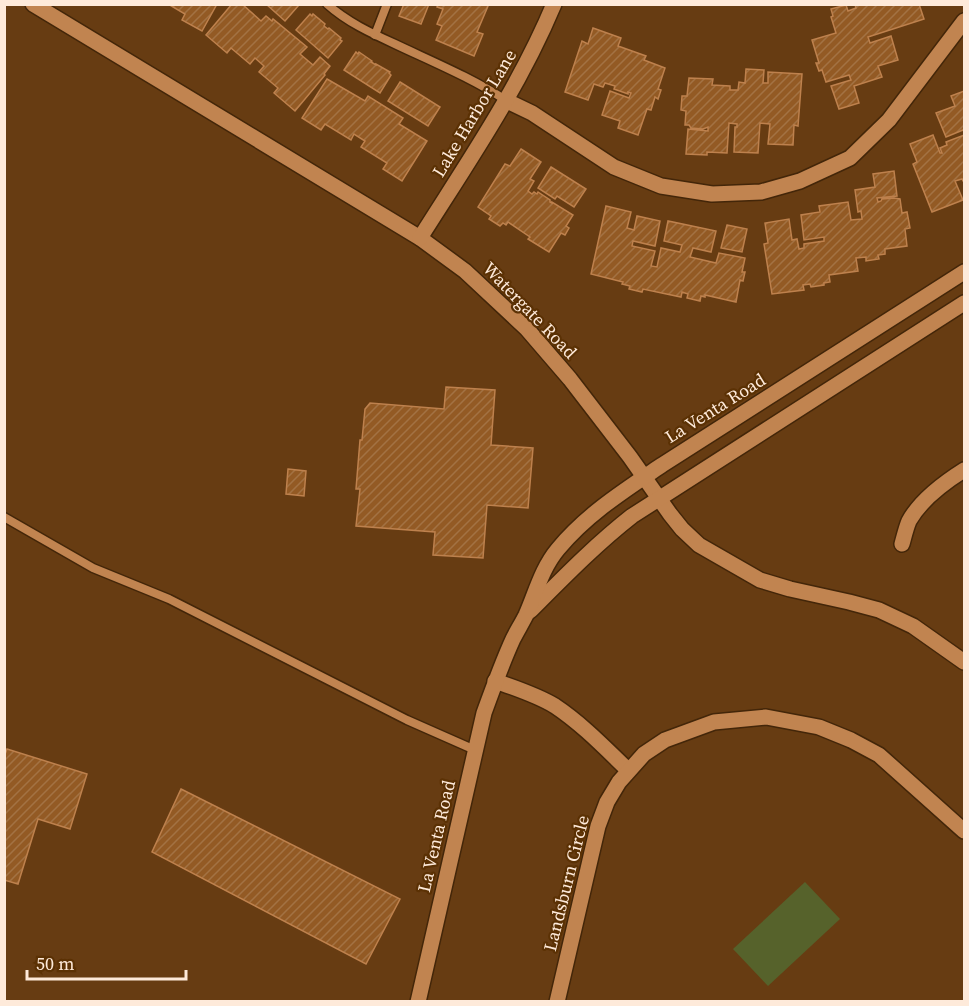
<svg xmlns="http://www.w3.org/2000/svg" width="969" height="1006" font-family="'Source Serif 4',serif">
<defs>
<pattern id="building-hatch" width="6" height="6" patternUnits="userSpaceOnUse" patternTransform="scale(1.5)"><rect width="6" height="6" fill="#935a24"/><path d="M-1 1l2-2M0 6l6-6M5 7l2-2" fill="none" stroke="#a37243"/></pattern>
</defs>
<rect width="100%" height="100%" fill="#673c12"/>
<path fill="#56622b" d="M 805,882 L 840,919 L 768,986 L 733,949 Z"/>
<g fill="url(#building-hatch)" stroke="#be814d" stroke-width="1.5">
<path d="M 168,4 L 217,4 L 202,31 L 182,20 L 185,14 Z"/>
<path d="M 232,4 L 242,4 L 261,21 L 266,16 L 272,21 L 273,19 L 307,47 L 300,54 L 313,65 L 320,57 L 330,66 L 324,74 L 325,75 L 295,111 L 274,93 L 278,88 L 259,72 L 264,66 L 255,58 L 250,64 L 231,48 L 227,53 L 206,35 Z"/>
<path d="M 266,4 L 299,4 L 299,5 L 285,21 Z"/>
<path d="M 404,4 L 429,4 L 421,24 L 399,16 Z"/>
<path d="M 438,4 L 484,4 L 488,6 L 477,32 L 483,34 L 474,56 L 436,40 L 442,26 L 437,24 L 443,9 L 437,7 Z"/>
<path d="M 855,4 L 919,4 L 924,19 L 868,37 L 870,43 L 891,36 L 898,60 L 878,66 L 882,77 L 854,86 L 859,103 L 839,109 L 831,86 L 851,80 L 849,75 L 826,82 L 822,70 L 819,71 L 816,63 L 819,63 L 812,40 L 836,33 L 831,17 L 833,16 L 831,9 L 846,5 L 848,11 L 856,8 Z"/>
<path d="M 310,14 L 312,16 L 313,14 L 325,24 L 324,26 L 328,29 L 329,28 L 341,38 L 340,40 L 342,41 L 328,58 L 296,30 Z"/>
<path d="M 593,28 L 621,38 L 618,46 L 646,56 L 644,60 L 665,68 L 658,89 L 661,90 L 658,99 L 655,97 L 651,110 L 647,109 L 638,135 L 618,128 L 620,121 L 602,115 L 610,91 L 629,98 L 631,93 L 628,92 L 628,94 L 614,89 L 615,86 L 605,83 L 603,87 L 594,84 L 588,100 L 565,92 L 582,41 L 588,44 Z"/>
<path d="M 356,52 L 358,54 L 359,52 L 372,61 L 371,62 L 376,65 L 376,64 L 390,72 L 389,73 L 391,75 L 380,93 L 344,70 Z"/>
<path d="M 746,69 L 764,70 L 763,83 L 768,83 L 768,72 L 802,74 L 798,126 L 794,125 L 793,145 L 768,144 L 770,124 L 760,123 L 758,153 L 734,152 L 735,127 L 737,127 L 737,124 L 729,123 L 727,153 L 707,152 L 707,155 L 686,154 L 688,129 L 708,131 L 708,127 L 703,129 L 691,128 L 689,125 L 685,125 L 686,111 L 681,110 L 682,96 L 687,96 L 689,78 L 713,79 L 712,85 L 730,86 L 730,90 L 738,90 L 739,82 L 745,83 Z"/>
<path d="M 327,79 L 365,101 L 368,96 L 403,118 L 399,124 L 427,141 L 402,181 L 383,169 L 387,163 L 361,147 L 365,141 L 354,134 L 351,140 L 325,124 L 321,130 L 302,118 Z"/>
<path d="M 400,82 L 440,107 L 428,126 L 388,101 Z"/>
<path d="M 964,91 L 964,132 L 963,130 L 946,137 L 936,113 L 955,106 L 951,96 Z"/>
<path d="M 933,135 L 940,153 L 942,153 L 940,148 L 947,145 L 946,142 L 964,135 L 964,181 L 963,181 L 962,179 L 955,181 L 963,200 L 932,212 L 913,164 L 917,162 L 910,144 Z"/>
<path d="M 521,149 L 541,162 L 530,179 L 534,181 L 528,191 L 532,194 L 534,192 L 537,194 L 538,192 L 550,200 L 550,202 L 552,203 L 552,202 L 573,215 L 566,226 L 569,228 L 565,235 L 561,233 L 549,252 L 528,239 L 530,237 L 508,222 L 506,225 L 503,223 L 500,226 L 489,219 L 491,216 L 478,207 L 505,164 L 510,166 Z"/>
<path d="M 551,167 L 586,189 L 574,207 L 557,196 L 555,199 L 538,188 Z"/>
<path d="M 894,171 L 897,196 L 877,198 L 878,202 L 881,201 L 882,199 L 894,198 L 900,199 L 902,213 L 907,212 L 910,228 L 905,229 L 907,246 L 885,249 L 885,254 L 878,255 L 879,259 L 866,261 L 866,257 L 856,258 L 858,271 L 829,275 L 830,282 L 824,283 L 824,285 L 811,287 L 810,284 L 803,285 L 804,290 L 772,294 L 764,244 L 768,243 L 765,223 L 789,219 L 792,240 L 797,239 L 799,249 L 804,248 L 804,244 L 824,241 L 824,237 L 804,240 L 801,215 L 820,212 L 819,206 L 848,202 L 851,220 L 862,219 L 861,211 L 858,212 L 855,190 L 875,187 L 873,174 Z"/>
<path d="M 606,206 L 631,212 L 627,228 L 634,230 L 637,216 L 660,221 L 655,246 L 633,241 L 632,246 L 655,251 L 651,266 L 657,267 L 661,248 L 680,252 L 682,245 L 664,241 L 668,221 L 716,231 L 711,252 L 693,248 L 690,257 L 716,263 L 719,253 L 745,258 L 742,272 L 745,272 L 743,281 L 740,280 L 736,302 L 705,295 L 705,297 L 701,296 L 700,301 L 687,298 L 688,294 L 682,292 L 681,297 L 643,289 L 642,292 L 629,289 L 630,286 L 622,284 L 623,282 L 591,274 Z"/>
<path d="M 727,225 L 747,229 L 742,252 L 721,248 Z"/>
<path d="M 446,387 L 495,390 L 491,445 L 533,448 L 528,508 L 487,505 L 483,558 L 433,555 L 435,532 L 356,526 L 360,489 L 356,489 L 360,440 L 362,440 L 365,409 L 370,403 L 444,409 Z"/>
<path d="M 288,469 L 306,471 L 304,496 L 286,494 Z"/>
<path d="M 7,749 L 87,774 L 70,829 L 38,819 L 18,884 L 4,880 L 4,757 Z"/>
<path d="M 181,789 L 400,899 L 366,964 L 152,852 Z"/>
</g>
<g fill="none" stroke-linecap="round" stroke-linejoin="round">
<defs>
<g id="service">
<path d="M 327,4 C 347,22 371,33 395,44 C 433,62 472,78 507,101"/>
<path d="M 375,35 L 387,4"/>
<path d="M 4,517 L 93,568 L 169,599 L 407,720 L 475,750"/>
</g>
<g id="minor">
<path d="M 33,4 L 420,238 L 465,271 L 527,329 L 570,379 L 630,457 L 670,514 L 682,529 L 699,545 L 760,580 L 790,589 L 849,602 L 879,610 L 913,626 L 964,662"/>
<path d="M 507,101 L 532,113 L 614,167 L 661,186 L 712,194 L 761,192 L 800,181 L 850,158 L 889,120 L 964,21"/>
<path d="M 420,238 C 468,162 519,88 554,4"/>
<path d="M 902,544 C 904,537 906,528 909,521 C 920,501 945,482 964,470"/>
<path d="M 530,611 C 563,578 595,545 632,516 L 964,303"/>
<path d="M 495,681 C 515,688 537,695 555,706 C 582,724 605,748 628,770"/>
<path d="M 418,1002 L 484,713 C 493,688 502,663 513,639 C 517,631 522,623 526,615 C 536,592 542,568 558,549 C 587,514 625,490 662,465 L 964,272"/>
<path d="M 557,1002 L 598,826 L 607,802 L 619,782 L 644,754 L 665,740 L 714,722 L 766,717 L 819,727 L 851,740 L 879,755 L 964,831"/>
</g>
</defs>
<use href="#service" stroke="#432609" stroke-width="11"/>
<use href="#minor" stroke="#432609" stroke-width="18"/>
<use href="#service" stroke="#c18450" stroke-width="8"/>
<use href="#minor" stroke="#c18450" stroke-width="15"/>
</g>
<g text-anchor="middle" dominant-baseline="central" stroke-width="4.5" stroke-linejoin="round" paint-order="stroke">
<g font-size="18" fill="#feeada" stroke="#5b3104">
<text transform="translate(474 113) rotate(-59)">Lake Harbor Lane</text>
<text transform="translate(530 310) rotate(46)">Watergate Road</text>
<text transform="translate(715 408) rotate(-32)">La Venta Road</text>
<text transform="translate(436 836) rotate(-77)">La Venta Road</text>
<text transform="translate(566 883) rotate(-76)">Landsburn Circle</text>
</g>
</g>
<rect width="969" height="1006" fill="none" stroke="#feeada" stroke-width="12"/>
<path d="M27 970v9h159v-9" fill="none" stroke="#feeada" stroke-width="3"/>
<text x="36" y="970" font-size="18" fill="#feeada" stroke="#5b3104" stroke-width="4.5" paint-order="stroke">50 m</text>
</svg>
